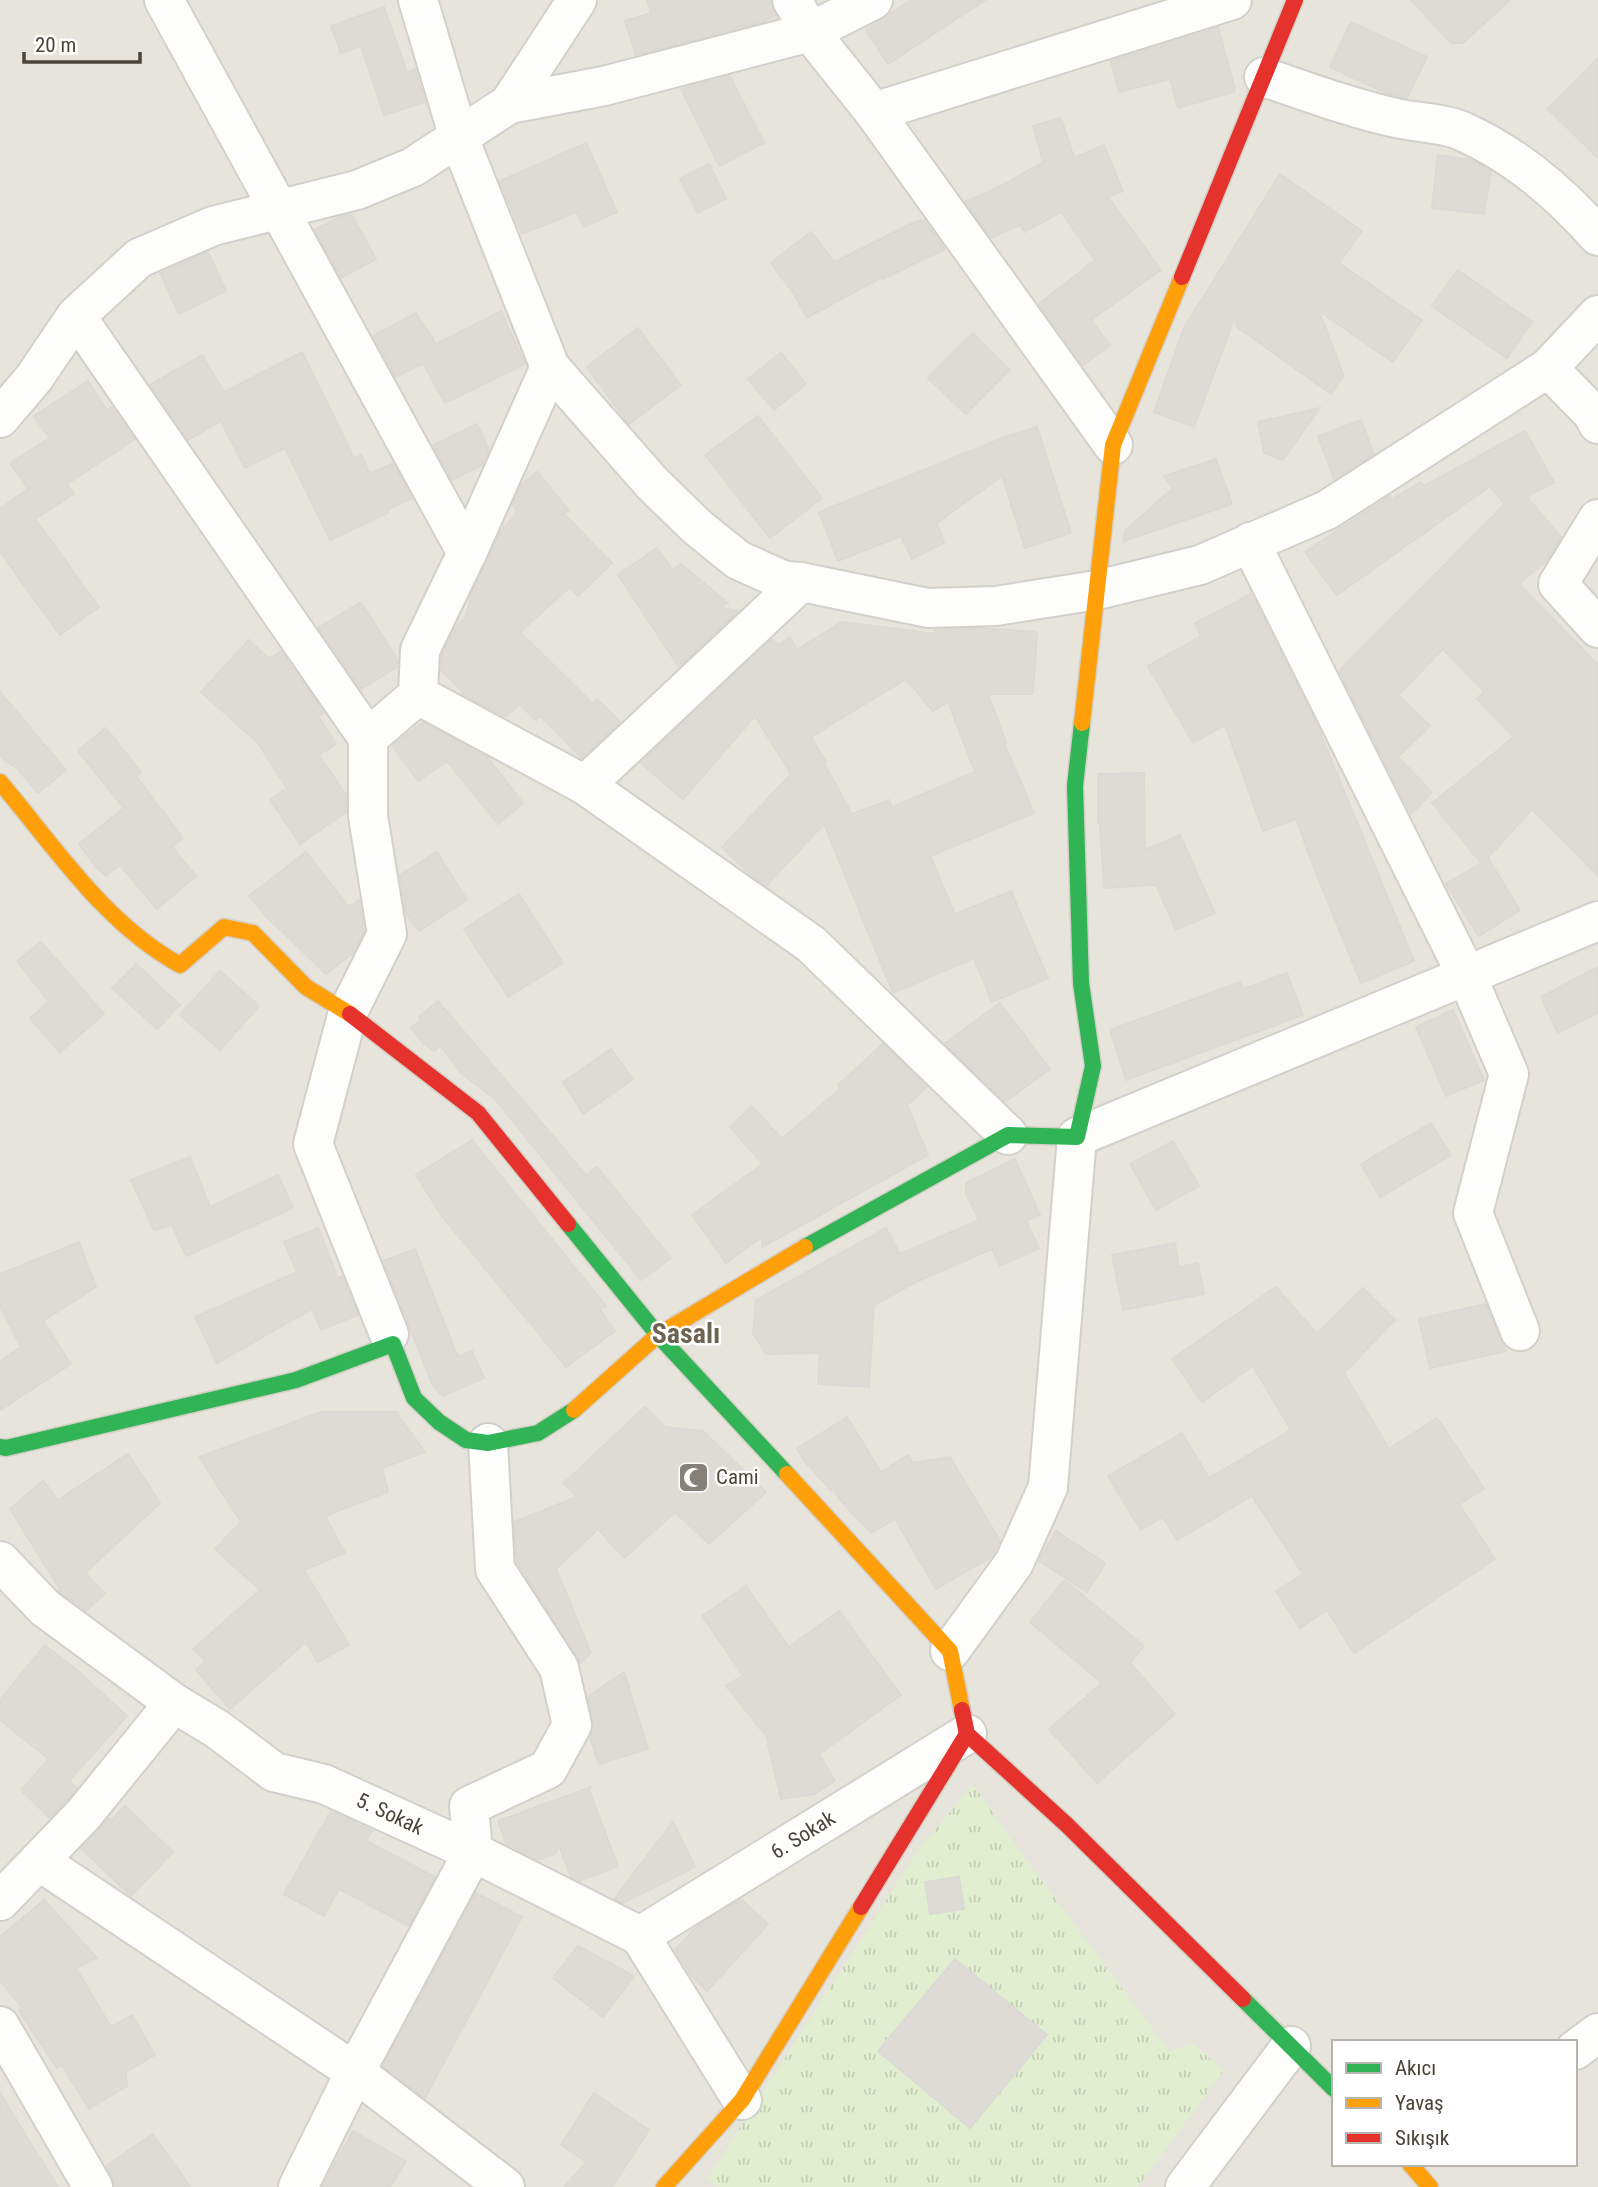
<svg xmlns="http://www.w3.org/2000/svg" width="1598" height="2187" font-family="'Roboto Condensed',sans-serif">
<defs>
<pattern id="grass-tufts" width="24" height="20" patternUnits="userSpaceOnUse" patternTransform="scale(1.75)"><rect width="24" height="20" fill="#e1eecf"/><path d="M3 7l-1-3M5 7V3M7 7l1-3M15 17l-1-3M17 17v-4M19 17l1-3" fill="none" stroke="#c3cdb2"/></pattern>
</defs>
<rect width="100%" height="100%" fill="#f4f2ee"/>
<path fill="#e7e4dc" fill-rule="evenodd" d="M 0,0 L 1598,0 L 1598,2187 L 0,2187 ZM 1334,2042 L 1575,2042 L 1575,2164 L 1334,2164 Z"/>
<path fill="url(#grass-tufts)" d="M 973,1784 L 1016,1846 L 1169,2051 L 1193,2044 L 1224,2070 L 1138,2187 L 718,2187 L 707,2179 L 919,1849 Z"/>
<g fill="#dedbd6" stroke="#dcd9d4" stroke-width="2" fill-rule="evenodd">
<path d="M 647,0 L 770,0 L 776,15 L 762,22 L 636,55 L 625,21 L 651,13 Z"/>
<path d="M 911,0 L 985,0 L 888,64 L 866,30 Z"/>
<path d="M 1411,0 L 1510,0 L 1463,43 L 1451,43 Z"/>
<path d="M 384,7 L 407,72 L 415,69 L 425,102 L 384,115 L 361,46 L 341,53 L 331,26 Z"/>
<path d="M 1351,22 L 1427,57 L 1407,98 L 1386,93 L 1330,67 Z"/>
<path d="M 1218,27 L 1235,88 L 1234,92 L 1178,108 L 1170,79 L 1119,92 L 1111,61 Z"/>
<path d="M 1598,58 L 1598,158 L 1548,109 Z"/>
<path d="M 730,76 L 764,143 L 719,166 L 681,89 Z"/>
<path d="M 1061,118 L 1074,158 L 1104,145 L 1123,191 L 1108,197 L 1161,270 L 1091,320 L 1110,345 L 1083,365 L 1039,304 L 1095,260 L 1061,212 L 1025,232 L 1020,225 L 991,238 L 965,202 L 1003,185 L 1043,162 L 1033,126 Z"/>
<path d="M 586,143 L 617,212 L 584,227 L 577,212 L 522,234 L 500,181 Z"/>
<path d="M 1438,155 L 1471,160 L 1491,171 L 1484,214 L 1432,208 Z"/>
<path d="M 709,164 L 726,198 L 698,213 L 680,179 Z"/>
<path d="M 1280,174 L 1362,231 L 1339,263 L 1422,320 L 1393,362 L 1319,311 L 1344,376 L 1331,394 L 1237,327 L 1235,317 L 1194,427 L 1154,412 L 1184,328 Z"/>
<path d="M 351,214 L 376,259 L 341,278 L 315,230 L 339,217 Z"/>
<path d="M 924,220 L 945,249 L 883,279 L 882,277 L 807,318 L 794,294 L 771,263 L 811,232 L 834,262 L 912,223 Z"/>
<path d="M 208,252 L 226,291 L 179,314 L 160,273 Z"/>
<path d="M 1458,270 L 1532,322 L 1507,358 L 1432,306 Z"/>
<path d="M 501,311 L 525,364 L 445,403 L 423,363 L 396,377 L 373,336 L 416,313 L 436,344 Z"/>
<path d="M 638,328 L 681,385 L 629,424 L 587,367 Z"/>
<path d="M 973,333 L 1010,370 L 966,414 L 928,378 Z"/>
<path d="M 302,352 L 354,458 L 361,455 L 370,474 L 393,463 L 412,498 L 387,510 L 388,513 L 330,540 L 285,448 L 245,468 L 221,421 L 188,440 L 150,385 L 202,355 L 224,392 Z"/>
<path d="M 781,353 L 806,384 L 774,410 L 748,379 Z"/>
<path d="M 88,381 L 107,410 L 112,407 L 135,439 L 67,484 L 74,494 L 35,519 L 99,607 L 60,635 L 0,552 L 0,509 L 28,489 L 10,463 L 49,438 L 34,416 Z"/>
<path d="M 1320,408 L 1283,460 L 1264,453 L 1258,422 Z"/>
<path d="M 758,416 L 822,498 L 770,538 L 705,455 Z"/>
<path d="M 1361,420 L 1374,454 L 1334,479 L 1318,436 Z"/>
<path d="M 477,424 L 489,450 L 482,465 L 452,480 L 433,445 Z"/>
<path d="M 1037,427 L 1071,533 L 1025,548 L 1002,476 L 937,523 L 944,543 L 912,559 L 901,536 L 838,561 L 819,512 L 1008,436 Z"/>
<path d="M 1525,431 L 1554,482 L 1527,497 L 1561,537 L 1546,561 L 1519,584 L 1598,665 L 1598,876 L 1532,809 L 1486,860 L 1488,858 L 1520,910 L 1479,936 L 1446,884 L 1481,863 L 1432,803 L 1514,737 L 1477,699 L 1484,691 L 1443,649 L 1398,695 L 1430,726 L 1398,757 L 1432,792 L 1411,814 L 1339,671 L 1505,504 L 1490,486 L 1337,595 L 1305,552 L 1390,496 L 1391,500 L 1421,482 L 1424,486 Z"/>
<path d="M 1216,459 L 1232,504 L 1124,541 L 1125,531 L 1173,488 L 1164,476 Z"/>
<path d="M 537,472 L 569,510 L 564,514 L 612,563 L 578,596 L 570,587 L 520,632 L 593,704 L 597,699 L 620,722 L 582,758 L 540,716 L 536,720 L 519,704 L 506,717 L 462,694 L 464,693 L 441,670 L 442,655 L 454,629 L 466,617 L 471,595 L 500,532 L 518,512 L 512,505 L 521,485 Z"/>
<path d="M 657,548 L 673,570 L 681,564 L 728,603 L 718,607 L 738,611 L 679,667 L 618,575 Z"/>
<path d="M 1251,594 L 1316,723 L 1414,961 L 1361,983 L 1314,868 L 1296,819 L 1263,831 L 1225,725 L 1193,743 L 1148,666 L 1201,636 L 1195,623 Z"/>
<path d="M 361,602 L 398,661 L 397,667 L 361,689 L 318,628 Z"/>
<path d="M 841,622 L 936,634 L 934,630 L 980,628 L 1037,632 L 1033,694 L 988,694 L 1006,742 L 1004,743 L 1034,813 L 930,856 L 955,914 L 1011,891 L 1048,978 L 992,1002 L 974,958 L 893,993 L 824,824 L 766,886 L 752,876 L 722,847 L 791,774 L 755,716 L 683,799 L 641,763 L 772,639 L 779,645 L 790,637 L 797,650 ZM 906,679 L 933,711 L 948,702 L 975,772 L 892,807 L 889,800 L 852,814 L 824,763 L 826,761 L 811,737 Z"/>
<path d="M 249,640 L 269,659 L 281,651 L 324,712 L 318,716 L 336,744 L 319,755 L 346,795 L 346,812 L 300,844 L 270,800 L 287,788 L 258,743 L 201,692 Z"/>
<path d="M 0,692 L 66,770 L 38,793 L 17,768 L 5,761 L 0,755 Z"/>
<path d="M 423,722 L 488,758 L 523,803 L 498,824 L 447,761 L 418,781 L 393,746 Z"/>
<path d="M 106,728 L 141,772 L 136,776 L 183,838 L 172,847 L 196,876 L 157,909 L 120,865 L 106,876 L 95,866 L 79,844 L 124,808 L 78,751 Z"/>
<path d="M 1144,773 L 1145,850 L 1180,835 L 1215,913 L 1176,930 L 1156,885 L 1104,888 L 1100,823 L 1098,823 L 1098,774 Z"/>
<path d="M 306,852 L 349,907 L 359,900 L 364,931 L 353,953 L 326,974 L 265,915 L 249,896 Z"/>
<path d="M 437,852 L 467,900 L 419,931 L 406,913 L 400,875 Z"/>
<path d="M 519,894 L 563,963 L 508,997 L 464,929 Z"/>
<path d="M 41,942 L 104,1014 L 60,1052 L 30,1018 L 49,1002 L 17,961 Z"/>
<path d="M 136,964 L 180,1005 L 157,1029 L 112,988 Z"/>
<path d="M 1598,967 L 1598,1013 L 1558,1033 L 1541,997 Z"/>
<path d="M 220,971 L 259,1006 L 220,1050 L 180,1015 Z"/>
<path d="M 1287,973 L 1303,1015 L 1126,1080 L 1110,1030 L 1240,982 L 1243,989 Z"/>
<path d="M 438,1001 L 586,1175 L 597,1167 L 671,1258 L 641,1280 L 495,1099 L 460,1072 L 440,1045 L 434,1051 L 422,1042 L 411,1028 L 421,1020 L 419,1017 Z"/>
<path d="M 1000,1003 L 1050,1069 L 1005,1102 L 945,1043 Z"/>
<path d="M 1453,1010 L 1484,1080 L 1446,1096 L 1416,1027 Z"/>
<path d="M 883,1044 L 927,1087 L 907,1105 L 928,1155 L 762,1247 L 763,1236 L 726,1263 L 692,1215 L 763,1164 L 730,1127 L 752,1106 L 782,1139 L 841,1088 L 838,1085 Z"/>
<path d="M 611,1049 L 633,1079 L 583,1114 L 563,1082 Z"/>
<path d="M 1431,1123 L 1451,1155 L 1380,1197 L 1361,1164 Z"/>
<path d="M 472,1140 L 606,1306 L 600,1310 L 615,1331 L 566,1367 L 441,1215 L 416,1175 Z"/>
<path d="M 1173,1141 L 1199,1186 L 1156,1210 L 1130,1164 Z"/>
<path d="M 190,1157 L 210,1207 L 278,1175 L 293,1208 L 186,1256 L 172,1225 L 154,1230 L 131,1180 Z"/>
<path d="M 1015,1159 L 1040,1215 L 1026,1221 L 1039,1248 L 1000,1266 L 992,1249 L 916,1282 L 874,1305 L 869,1387 L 818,1384 L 820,1353 L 766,1354 L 753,1333 L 756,1300 L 886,1228 L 900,1254 L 979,1220 L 966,1194 L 966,1183 Z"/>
<path d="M 318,1228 L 338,1278 L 342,1276 L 358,1315 L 321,1330 L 312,1309 L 217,1363 L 195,1317 L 297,1272 L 284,1242 Z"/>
<path d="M 79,1242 L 96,1287 L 43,1321 L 71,1364 L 0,1410 L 0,1361 L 21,1347 L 0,1306 L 0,1274 Z"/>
<path d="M 1175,1243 L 1179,1267 L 1198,1263 L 1204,1294 L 1123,1310 L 1112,1255 Z"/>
<path d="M 415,1249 L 458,1357 L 472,1351 L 484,1378 L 443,1396 L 433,1386 L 383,1261 Z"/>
<path d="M 1276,1287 L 1317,1334 L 1363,1288 L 1395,1320 L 1344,1373 L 1389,1449 L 1437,1418 L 1484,1489 L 1459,1504 L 1495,1559 L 1354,1653 L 1327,1610 L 1300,1628 L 1276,1591 L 1303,1574 L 1252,1496 L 1177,1540 L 1163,1517 L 1141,1530 L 1108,1476 L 1182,1433 L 1209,1478 L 1291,1430 L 1253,1366 L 1202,1402 L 1172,1359 Z"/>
<path d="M 1486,1304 L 1506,1351 L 1430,1368 L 1419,1319 Z"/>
<path d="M 645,1407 L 665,1427 L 703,1431 L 766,1492 L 709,1544 L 675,1512 L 624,1558 L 598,1529 L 556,1569 L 591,1653 L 580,1663 L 517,1562 L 514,1522 L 577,1497 L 564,1483 Z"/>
<path d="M 321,1412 L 396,1412 L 425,1452 L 382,1468 L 388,1492 L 325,1516 L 345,1553 L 304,1570 L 349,1645 L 318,1662 L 306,1642 L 230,1709 L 196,1670 L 206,1661 L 193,1649 L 260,1590 L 215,1549 L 241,1522 L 199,1457 Z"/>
<path d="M 847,1417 L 881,1472 L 908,1455 L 913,1463 L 950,1457 L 1000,1541 L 991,1557 L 936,1589 L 895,1519 L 871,1533 L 840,1500 L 834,1489 L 832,1491 L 807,1464 L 797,1449 Z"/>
<path d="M 128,1454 L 160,1503 L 85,1573 L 105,1593 L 86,1611 L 59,1591 L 60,1589 L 10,1509 L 43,1481 L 58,1500 Z"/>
<path d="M 1056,1531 L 1105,1563 L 1087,1592 L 1039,1561 Z"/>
<path d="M 1064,1580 L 1144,1646 L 1130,1663 L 1175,1714 L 1097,1783 L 1049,1729 L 1102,1683 L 1030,1622 Z"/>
<path d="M 746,1586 L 789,1647 L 839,1611 L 901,1695 L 819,1754 L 835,1781 L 815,1794 L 781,1799 L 766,1736 L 726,1686 L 743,1675 L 702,1616 Z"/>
<path d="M 45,1645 L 78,1671 L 127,1716 L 69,1781 L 77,1788 L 50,1818 L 21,1790 L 49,1759 L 0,1720 L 0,1700 Z"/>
<path d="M 624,1672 L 648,1749 L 599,1764 L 590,1738 L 593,1721 L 588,1697 Z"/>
<path d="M 591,1787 L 589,1790 L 618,1866 L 579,1881 L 571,1877 L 559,1846 L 555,1854 L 538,1860 L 506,1844 L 498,1821 Z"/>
<path d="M 125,1806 L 173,1852 L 131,1896 L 81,1848 L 109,1818 L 112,1820 Z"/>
<path d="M 331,1811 L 372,1831 L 366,1841 L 435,1877 L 409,1926 L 339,1889 L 324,1916 L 284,1894 Z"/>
<path d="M 673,1822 L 695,1867 L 623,1903 L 614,1899 Z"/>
<path d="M 959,1877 L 964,1909 L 930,1914 L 925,1882 Z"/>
<path d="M 476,1893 L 522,1917 L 425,2098 L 383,2066 Z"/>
<path d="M 741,1899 L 768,1924 L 707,1991 L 690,1974 L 675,1950 L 696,1927 Z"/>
<path d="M 44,1900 L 97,1958 L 76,1968 L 111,2027 L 132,2015 L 155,2055 L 126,2072 L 127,2086 L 89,2109 L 62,2065 L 57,2068 L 19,2011 L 23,2008 L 0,1981 L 0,1937 Z"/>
<path d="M 578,1946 L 634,1976 L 603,2017 L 553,1978 Z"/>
<path d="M 955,1959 L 1047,2035 L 970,2128 L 878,2051 Z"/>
<path d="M 0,2093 L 39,2157 L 58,2187 L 0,2187 Z"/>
<path d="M 594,2093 L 649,2130 L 612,2187 L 564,2187 L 587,2162 L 561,2145 Z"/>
<path d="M 353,2131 L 406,2161 L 390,2187 L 322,2187 Z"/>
<path d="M 153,2134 L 190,2187 L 115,2187 L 106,2166 Z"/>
</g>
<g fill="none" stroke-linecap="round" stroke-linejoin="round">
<defs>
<g id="street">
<path d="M 164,0 L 467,553"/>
<path d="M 418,0 L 459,138 L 550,367 L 652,483 L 696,526 L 738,560 L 785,581 L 801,582 L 928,608 L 996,606 L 1097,590 L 1200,565 L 1327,510 L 1548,368 L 1598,315"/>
<path d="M 792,0 L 810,32 L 874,112 L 1113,445"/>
<path d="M 1264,77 C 1308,92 1351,108 1396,118 C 1417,123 1446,123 1464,132 C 1515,155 1561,194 1598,236"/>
<path d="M 509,104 L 604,86 L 810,32 L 873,0"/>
<path d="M 874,112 L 1232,0"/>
<path d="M 76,316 L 368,738"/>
<path d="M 1548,368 L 1592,413 L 1598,424"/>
<path d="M 0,418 L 34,378 L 76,316 L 139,258 L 213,226 L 357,190 L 413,167 L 509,104 L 577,0"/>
<path d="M 1598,519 L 1558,584 L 1598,628"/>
<path d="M 1250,542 L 1466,974 L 1509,1074 L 1473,1213 L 1520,1331"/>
<path d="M 418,695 L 585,785 L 811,944 L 1008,1135"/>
<path d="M 585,785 L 801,582"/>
<path d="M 389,1334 L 313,1144 L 348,1012 L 387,934 L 368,816 L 368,738 L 418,695 L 420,650 L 467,553 L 550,367"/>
<path d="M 0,1561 L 45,1608 L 174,1703 L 217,1729 L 274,1772 L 324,1784 L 473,1852 L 640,1936 L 742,2100"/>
<path d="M 950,1651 L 1014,1563 L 1048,1487 L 1077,1137 L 1598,921"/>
<path d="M 39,1861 L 355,2072 L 505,2187"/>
<path d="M 0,1901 L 83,1815 L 174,1703"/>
<path d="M 640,1936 L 967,1734"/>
<path d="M 0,2026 L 93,2187"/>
<path d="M 1575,2050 L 1598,2033"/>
<path d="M 298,2187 L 355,2072 L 473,1852 L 469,1806 L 548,1769 L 572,1725 L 559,1668 L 495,1569 L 488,1443"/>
<path d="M 1185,2187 L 1291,2046"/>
</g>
<g id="fast">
<path d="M 568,1224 L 658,1335 L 787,1474"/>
<path d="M 805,1247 L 1008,1135 L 1077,1137 L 1093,1066 L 1081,983 L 1075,786 L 1082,723"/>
<path d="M 0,1447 L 6,1448 L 296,1380 L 393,1344 L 414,1398 L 439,1422 L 466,1440 L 488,1443 L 538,1433 L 574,1410"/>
<path d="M 1243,1999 L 1334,2089"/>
</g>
<g id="slow">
<path d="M 1082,723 L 1113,445 L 1182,277"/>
<path d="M 0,782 C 55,847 104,923 180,965 L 224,927 L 253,933 L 306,987 L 350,1014"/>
<path d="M 574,1410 L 658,1335 L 805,1247"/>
<path d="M 787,1474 L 950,1651 L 962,1710"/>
<path d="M 1410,2164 L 1430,2187"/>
<path d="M 664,2187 L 742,2100 L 861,1907"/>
</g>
<g id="jam">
<path d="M 1182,277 L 1295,0"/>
<path d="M 350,1014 L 478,1113 L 568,1224"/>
<path d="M 962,1710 L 967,1734 L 1067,1825 L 1243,1999"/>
<path d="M 861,1907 L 967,1734"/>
</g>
</defs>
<use href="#street" stroke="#d2d0cb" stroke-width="42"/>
<use href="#fast" stroke="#d3cfc5" stroke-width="19"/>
<use href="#slow" stroke="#d3cfc5" stroke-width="19"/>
<use href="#jam" stroke="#d3cfc5" stroke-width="19"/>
<use href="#street" stroke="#fdfdfc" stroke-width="38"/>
<use href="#fast" stroke="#30b455" stroke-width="16"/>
<use href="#slow" stroke="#ff9f0a" stroke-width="16"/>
<use href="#jam" stroke="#e5322d" stroke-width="16"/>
</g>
<defs>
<symbol id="mosque-square" viewBox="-11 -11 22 22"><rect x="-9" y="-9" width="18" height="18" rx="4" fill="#868178" stroke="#fff"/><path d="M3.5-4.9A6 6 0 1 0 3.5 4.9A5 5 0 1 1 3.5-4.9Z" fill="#fff"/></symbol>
</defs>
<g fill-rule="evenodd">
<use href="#mosque-square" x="676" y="1460" width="35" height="35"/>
</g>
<g text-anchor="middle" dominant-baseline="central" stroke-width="5" stroke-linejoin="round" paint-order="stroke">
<g font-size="21" fill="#4b4439" stroke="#fff" text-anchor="start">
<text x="716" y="1477">Cami</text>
</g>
<g font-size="21" fill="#4b4439" stroke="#fff">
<text transform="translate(390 1814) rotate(25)">5. Sokak</text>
<text transform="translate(803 1835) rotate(-32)">6. Sokak</text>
</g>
<g font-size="28" font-weight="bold" fill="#6e6250" stroke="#fff">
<text x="686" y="1333">Sasalı</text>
</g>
</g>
<rect x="1332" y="2040" width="245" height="126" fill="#ffffff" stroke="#b7b4b0" stroke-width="2"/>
<rect x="1346" y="2063" width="35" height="10" fill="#30b455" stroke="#b7b4b0" stroke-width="2"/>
<text x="1395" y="2075" font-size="21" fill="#4b4439">Akıcı</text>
<rect x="1346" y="2098" width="35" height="10" fill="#ff9f0a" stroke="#b7b4b0" stroke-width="2"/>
<text x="1395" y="2110" font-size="21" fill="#4b4439">Yavaş</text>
<rect x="1346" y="2133" width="35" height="10" fill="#e5322d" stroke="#b7b4b0" stroke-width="2"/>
<text x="1395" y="2145" font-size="21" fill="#4b4439">Sıkışık</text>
<path d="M24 52v10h116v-10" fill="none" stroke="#4b4439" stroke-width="3.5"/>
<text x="35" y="52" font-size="21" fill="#4b4439" stroke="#ffffff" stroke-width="5" paint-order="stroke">20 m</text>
</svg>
